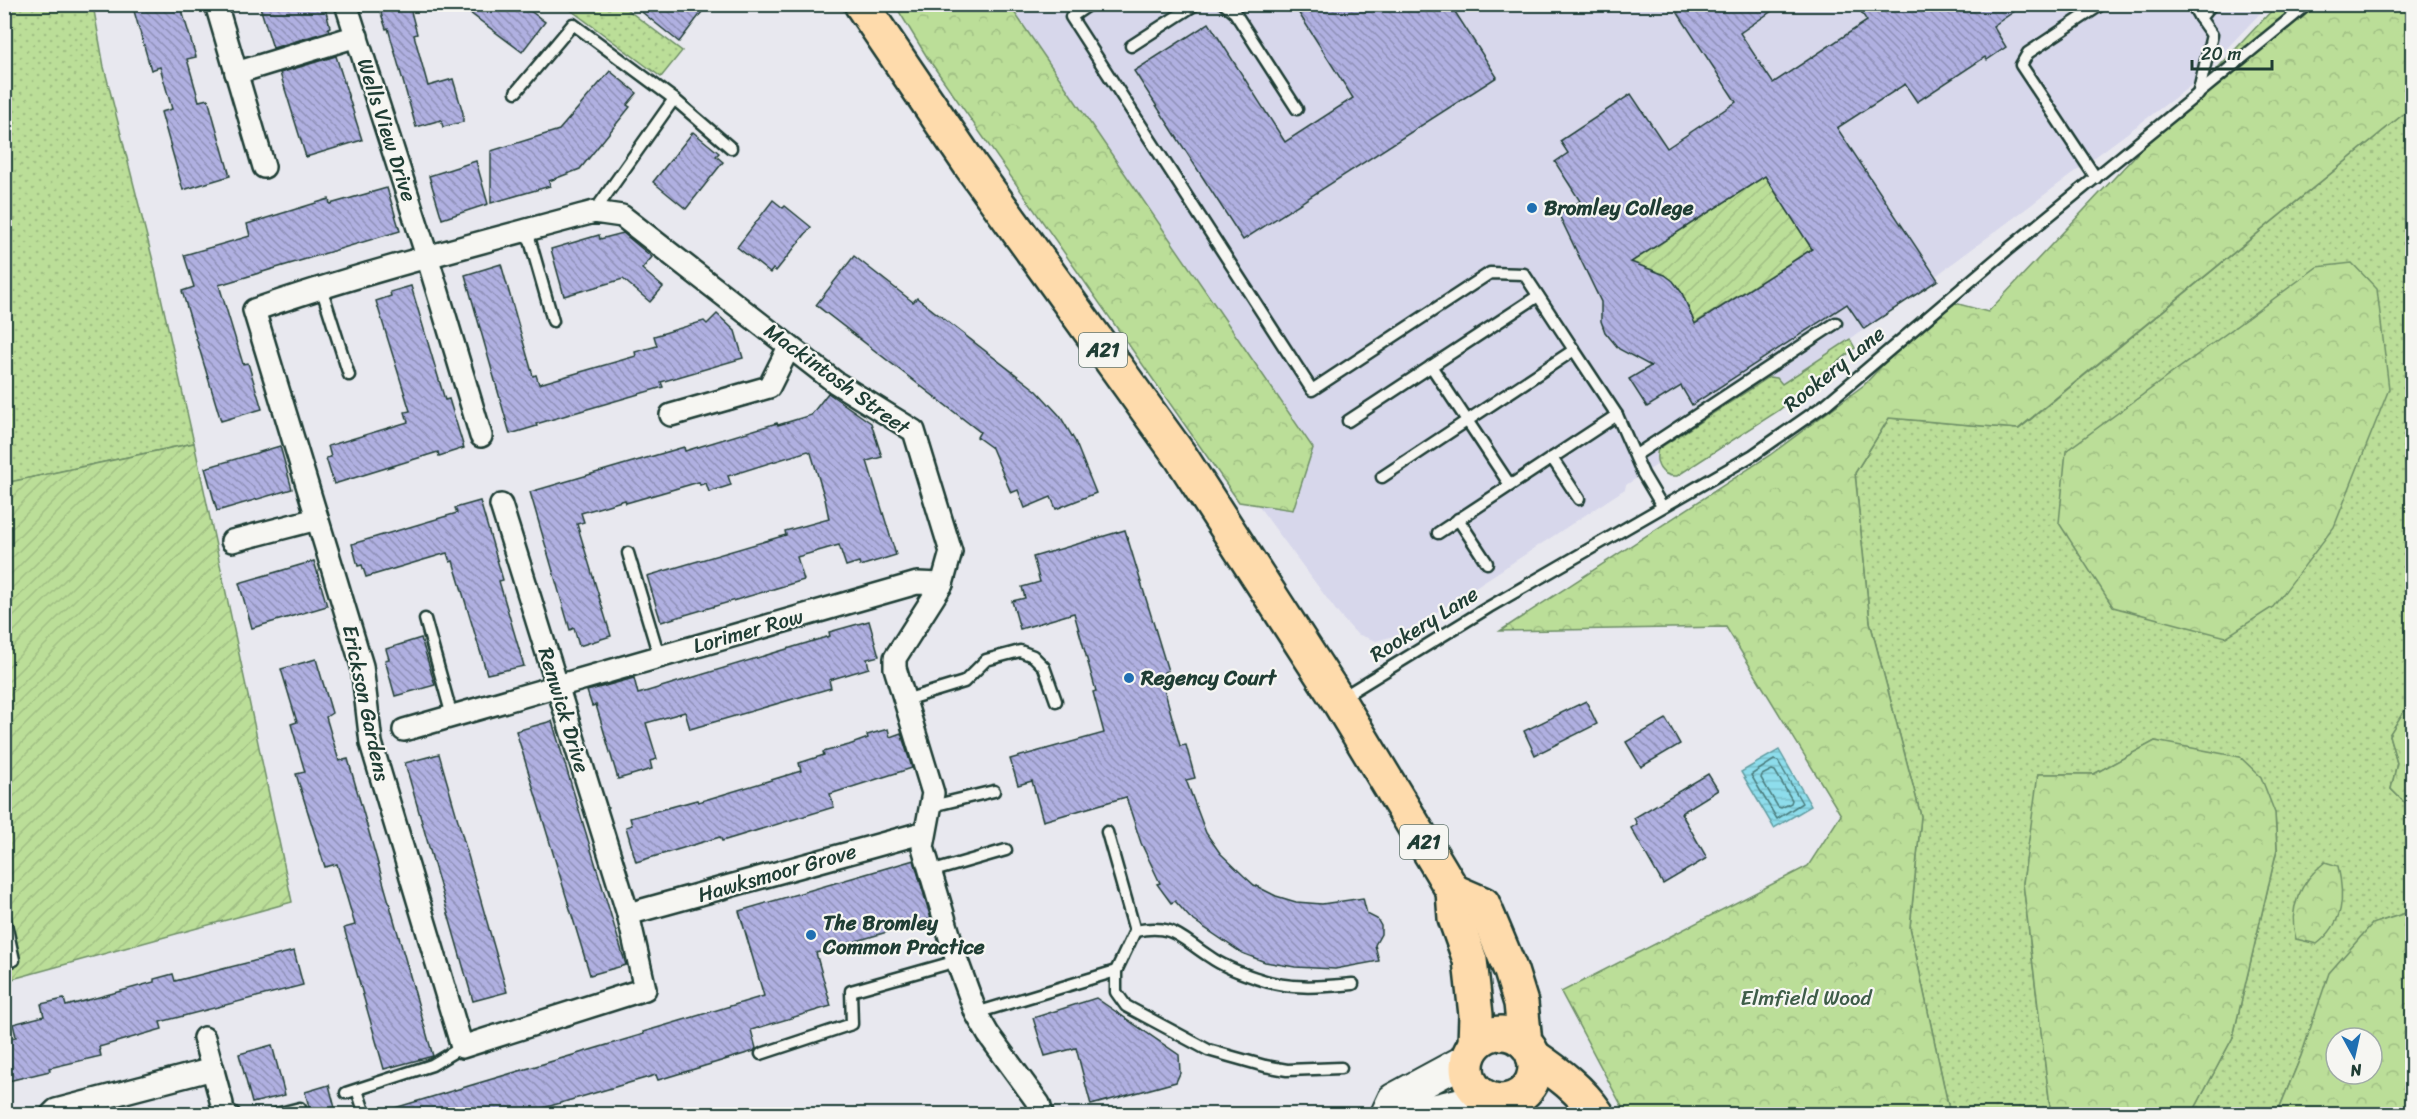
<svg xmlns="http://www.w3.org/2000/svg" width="2417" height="1119" font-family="Sriracha,sans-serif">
<defs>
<pattern id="grass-dots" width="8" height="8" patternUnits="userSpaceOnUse" patternTransform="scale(1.5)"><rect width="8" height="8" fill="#bbde98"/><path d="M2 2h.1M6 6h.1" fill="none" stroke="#a0bf84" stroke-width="1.8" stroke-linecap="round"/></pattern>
<pattern id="forest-crowns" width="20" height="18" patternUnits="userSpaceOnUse" patternTransform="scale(1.5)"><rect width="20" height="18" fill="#bbde98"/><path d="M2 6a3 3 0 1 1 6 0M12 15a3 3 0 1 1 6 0" fill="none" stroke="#a0bf84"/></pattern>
<pattern id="garden-furrows" width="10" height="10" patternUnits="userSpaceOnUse" patternTransform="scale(1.5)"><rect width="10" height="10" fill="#bbde98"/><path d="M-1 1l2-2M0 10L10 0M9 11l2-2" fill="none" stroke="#a0bf84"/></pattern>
<pattern id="water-rules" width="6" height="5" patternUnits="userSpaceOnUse" patternTransform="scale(1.5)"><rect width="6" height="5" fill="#8eddec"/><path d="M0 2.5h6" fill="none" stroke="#7abfcb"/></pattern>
<pattern id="building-back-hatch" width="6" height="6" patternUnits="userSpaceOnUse" patternTransform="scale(1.5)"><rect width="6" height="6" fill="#b0b0e1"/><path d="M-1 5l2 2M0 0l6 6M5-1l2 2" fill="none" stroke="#8f90b7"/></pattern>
</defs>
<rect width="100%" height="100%" fill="#e8e8ef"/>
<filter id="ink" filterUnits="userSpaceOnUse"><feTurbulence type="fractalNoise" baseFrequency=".0167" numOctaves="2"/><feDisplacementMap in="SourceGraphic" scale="12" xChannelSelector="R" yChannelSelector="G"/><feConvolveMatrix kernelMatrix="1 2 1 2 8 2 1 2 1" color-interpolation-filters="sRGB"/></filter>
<g filter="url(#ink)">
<path fill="#d7d7eb" d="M 1038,4 L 2268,5 L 2193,84 L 1862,331 L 1626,485 L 1625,489 L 1405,633 L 1376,641 L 1357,634 L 1340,616 L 929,62 Z"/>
<g fill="url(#grass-dots)" stroke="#6d8e66" stroke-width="1.5">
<path d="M 4,5 L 93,5 L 104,67 L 152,257 L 194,443 L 5,483 Z"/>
<path d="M 564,5 L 621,5 L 682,51 L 661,77 Z"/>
<path d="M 2412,107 L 2412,709 L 2404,712 L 2389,735 L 2397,763 L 2391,789 L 2412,810 L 2412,911 L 2372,924 L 2301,1056 L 2277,1114 L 2192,1114 L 2233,1037 L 2277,849 L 2275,813 L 2155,741 L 2094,774 L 2039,774 L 2023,883 L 2051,1114 L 1950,1114 L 1910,927 L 1921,816 L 1870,622 L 1855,473 L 1889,418 L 2019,429 Z"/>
<path d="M 1850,339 L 1855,348 L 1778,411 L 1677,476 C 1661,477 1654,464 1658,449 L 1769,377 L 1777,378 L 1782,384 Z"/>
</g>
<g fill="url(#forest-crowns)" stroke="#6d8e66" stroke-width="1.5" fill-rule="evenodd">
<path d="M 895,5 L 1019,5 L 1012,9 L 1313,448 L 1293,510 L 1239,502 L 927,57 Z"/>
<path d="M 2277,5 L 2412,5 L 2412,107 L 2018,429 L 1889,418 L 1855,473 L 1870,622 L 1921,816 L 1910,927 L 1950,1114 L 1626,1114 L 1561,992 L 1808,866 L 1841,815 L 1726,627 L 1500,631 L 1770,455 L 1864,385 L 1944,300 L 1988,312 Z"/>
<path d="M 2352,263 L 2377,289 L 2389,389 L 2334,527 L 2273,607 L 2226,637 L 2113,607 L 2059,523 L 2066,451 L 2317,267 Z"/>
<path d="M 2412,709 L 2412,810 L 2391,789 L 2397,763 L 2389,735 L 2404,711 Z"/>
<path d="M 2155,741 L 2240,757 L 2261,777 L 2275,813 L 2277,849 L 2233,1037 L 2192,1114 L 2051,1114 L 2023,883 L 2038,774 L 2094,774 Z"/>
<path d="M 2325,862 L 2338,866 C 2345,898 2344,923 2317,944 L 2296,939 C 2287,909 2301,881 2325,862 Z"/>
<path d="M 2412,911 L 2412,1114 L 2277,1114 L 2301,1056 L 2329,973 L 2372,924 ZM 2336,1038 L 2372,1038 L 2372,1074 L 2336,1074 Z"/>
</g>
<g fill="url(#garden-furrows)" stroke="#6d8e66" stroke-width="1.5">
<path d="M 1765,176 L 1812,249 L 1687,328 C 1685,272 1667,275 1619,270 Z"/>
<path d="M 194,443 L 292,902 L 5,981 L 5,483 Z"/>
</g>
<path fill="url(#water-rules)" stroke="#629da2" stroke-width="1.5" d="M 1779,750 L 1811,806 L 1774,828 L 1741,772 Z"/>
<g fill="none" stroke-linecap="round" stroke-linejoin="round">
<g stroke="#4b7d7e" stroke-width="1.5">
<path d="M 1774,760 L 1778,761 L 1802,803 L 1777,819 L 1751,775 Z"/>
<path d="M 1772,770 L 1775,771 L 1792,800 L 1791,803 L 1781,808 L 1778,807 L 1761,778 L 1762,775 Z"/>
</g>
</g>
<g fill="url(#building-back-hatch)" stroke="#1f3d34" stroke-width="1.5" fill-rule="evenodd">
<path d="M 132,4 L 180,4 L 196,57 L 187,59 L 199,101 L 208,99 L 230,176 L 183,190 L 161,112 L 172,109 L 160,67 L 151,70 Z"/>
<path d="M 259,4 L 324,4 L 330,27 L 328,28 L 329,31 L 273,48 Z"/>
<path d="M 378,4 L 409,4 L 417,34 L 414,35 L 428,86 L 453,79 L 463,113 L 463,122 L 443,127 L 441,120 L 416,127 L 388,28 L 386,29 Z"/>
<path d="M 458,4 L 521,4 L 545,22 L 522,52 Z"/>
<path d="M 632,4 L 708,4 L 679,42 Z"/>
<path d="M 1293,4 L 1450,4 L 1497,77 L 1243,240 L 1134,71 L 1209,23 L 1285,142 L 1353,98 Z"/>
<path d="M 1672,4 L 1782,4 L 1740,33 L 1773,83 L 1867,21 L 1856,4 L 2025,4 L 1993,26 L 2006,47 L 1987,60 L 1985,57 L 1917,102 L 1905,84 L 1837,128 L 1938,280 L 1864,329 L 1847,304 L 1692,405 L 1681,386 L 1647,407 L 1629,379 L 1651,366 L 1619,349 L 1605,332 L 1601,321 L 1601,302 L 1559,215 L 1580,201 L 1555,162 L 1568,153 L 1560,141 L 1631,94 L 1667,148 L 1736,102 ZM 1765,176 L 1812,249 L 1695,324 L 1682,293 L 1673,281 L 1665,275 L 1631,262 Z"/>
<path d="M 336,56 L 362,140 L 306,157 L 280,73 Z"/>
<path d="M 610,71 L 637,93 L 627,105 L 630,107 L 580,169 L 549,181 L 550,186 L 491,203 L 491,151 L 559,130 Z"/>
<path d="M 693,132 L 719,153 L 716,156 L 723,162 L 686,209 L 653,182 Z"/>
<path d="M 476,161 L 488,204 L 442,219 L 429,176 Z"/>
<path d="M 387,188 L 400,231 L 219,285 L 243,364 L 248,363 L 262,409 L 221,421 L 182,291 L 194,287 L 184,255 L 250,236 L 247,224 L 329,199 L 330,204 Z"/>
<path d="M 773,200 L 783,208 L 785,206 L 811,227 L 776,271 L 773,269 L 770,273 L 737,247 Z"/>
<path d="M 623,233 L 652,257 L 642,269 L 663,287 L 650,302 L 623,279 L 564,296 L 551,249 L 599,235 L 600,239 Z"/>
<path d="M 854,256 L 913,302 L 917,298 L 1037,391 L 1060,416 L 1075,441 L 1096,493 L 1056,509 L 1051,497 L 1025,508 L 1018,490 L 1011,493 L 992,448 L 977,437 L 980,432 L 816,305 Z"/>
<path d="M 501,264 L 533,376 L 536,375 L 539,384 L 636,356 L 635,352 L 657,346 L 654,336 L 704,321 L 707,324 L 717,314 L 735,331 L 743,358 L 661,382 L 663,387 L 536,424 L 537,426 L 510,434 L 465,275 Z"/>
<path d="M 411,286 L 445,400 L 449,399 L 464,448 L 439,456 L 438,452 L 334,484 L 326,458 L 331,457 L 328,446 L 408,422 L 405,412 L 410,411 L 376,301 L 391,296 L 390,292 Z"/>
<path d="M 828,393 L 871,423 L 882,457 L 867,461 L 896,555 L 860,566 L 859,562 L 846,566 L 839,545 L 797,557 L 804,580 L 661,622 L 647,576 L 786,535 L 785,531 L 829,519 L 825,499 L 811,453 L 808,451 L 728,476 L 731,485 L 709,492 L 706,483 L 700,485 L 699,482 L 626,503 L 625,500 L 581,513 L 584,522 L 577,524 L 611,636 L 579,646 L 574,628 L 570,630 L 530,492 L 684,447 L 685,451 L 777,423 L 778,425 L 811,415 Z"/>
<path d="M 280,446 L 292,489 L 217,511 L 205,468 Z"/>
<path d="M 480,501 L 503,580 L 499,581 L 524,666 L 487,674 L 453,561 L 450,562 L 447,553 L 366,577 L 362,565 L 358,566 L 352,544 L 457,513 L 455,508 Z"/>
<path d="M 1125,530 L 1168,671 L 1164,672 L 1167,684 L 1163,685 L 1180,746 L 1186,745 L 1195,778 L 1186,780 L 1206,833 L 1220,853 L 1244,876 L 1254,885 L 1276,896 L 1296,902 L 1322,904 L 1363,898 L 1367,914 L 1377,919 L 1381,926 L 1381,934 L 1375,945 L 1379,961 L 1335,969 L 1295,967 L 1265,962 L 1242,953 L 1190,918 L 1175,901 L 1171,903 L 1157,884 L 1160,883 L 1141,843 L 1126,797 L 1043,821 L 1032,781 L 1018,785 L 1010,759 L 1104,733 L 1093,692 L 1096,691 L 1074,613 L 1020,629 L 1012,601 L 1025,598 L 1022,587 L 1040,582 L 1033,557 Z"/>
<path d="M 314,561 L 327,606 L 252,628 L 239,583 Z"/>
<path d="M 869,621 L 879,656 L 867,659 L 869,668 L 829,680 L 831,688 L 690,729 L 685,712 L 646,723 L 657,759 L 650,761 L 652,769 L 618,779 L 596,705 L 592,706 L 587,691 L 634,678 L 638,694 L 830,636 L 829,632 Z"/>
<path d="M 421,638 L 435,685 L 395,696 L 385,660 L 389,659 L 386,649 Z"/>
<path d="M 316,659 L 332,713 L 326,717 L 339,761 L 348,759 L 433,1056 L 384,1069 L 344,928 L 355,925 L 337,864 L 325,867 L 296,774 L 305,772 L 291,724 L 297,722 L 281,669 Z"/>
<path d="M 1586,701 L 1597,724 L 1535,755 L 1524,731 Z"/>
<path d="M 1666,719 L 1680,744 L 1641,767 L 1626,742 Z"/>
<path d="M 552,721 L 626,965 L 590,975 L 516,731 Z"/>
<path d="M 888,729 L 890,737 L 901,733 L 912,768 L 830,794 L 834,807 L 722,841 L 720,837 L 636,862 L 626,827 L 632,825 L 630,818 L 697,800 L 698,802 L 801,771 L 799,763 L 824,755 L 823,752 L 849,745 L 868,738 L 867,735 Z"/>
<path d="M 439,754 L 507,992 L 473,1001 L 405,763 Z"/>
<path d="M 1708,774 L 1718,790 L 1681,813 L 1707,858 L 1663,884 L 1631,828 L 1637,824 L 1634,818 Z"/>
<path d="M 914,860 L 931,919 L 816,953 L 831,1006 L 751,1030 L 756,1048 L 754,1051 L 658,1080 L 656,1075 L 523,1114 L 392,1114 L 391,1109 L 644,1034 L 643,1032 L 764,996 L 739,911 Z"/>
<path d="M 294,951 L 303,985 L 160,1022 L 162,1029 L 99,1047 L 101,1056 L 49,1068 L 50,1071 L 4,1082 L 4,1039 L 16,1037 L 13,1024 L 44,1016 L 41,1004 L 64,999 L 66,1006 L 154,982 L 154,979 L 173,974 L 175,981 Z"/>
<path d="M 1096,998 L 1179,1055 L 1180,1073 L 1176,1082 L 1091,1105 L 1076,1048 L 1045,1056 L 1033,1018 Z"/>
<path d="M 272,1045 L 285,1095 L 252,1103 L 239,1054 Z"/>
<path d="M 329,1085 L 335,1108 L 311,1114 L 305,1092 Z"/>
</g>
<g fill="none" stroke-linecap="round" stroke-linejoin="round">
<defs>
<g id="lane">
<path d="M 1090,4 L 1071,17 L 1312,390 L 1490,273 L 1524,274 L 1574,350 L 1382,477"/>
<path d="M 1224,4 L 1235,13 L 1297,109"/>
<path d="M 2192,4 L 2200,18"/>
<path d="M 1131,46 L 1196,4"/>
<path d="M 516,92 L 573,24 L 674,99 L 594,212"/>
<path d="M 2198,95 L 2212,35 L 2200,18 L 2212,4"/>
<path d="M 674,99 L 731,148"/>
<path d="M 2096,178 L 2021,65 L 2028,53 L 2102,4"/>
<path d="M 527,230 L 553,321"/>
<path d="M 321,287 L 349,375"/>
<path d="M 1574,350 L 1617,415"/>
<path d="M 1431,366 L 1510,485"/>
<path d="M 1348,421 L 1538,296"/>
<path d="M 1636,455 L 1836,323"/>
<path d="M 1552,458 L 1579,499"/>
<path d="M 1458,519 L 1487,563"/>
<path d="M 1438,533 L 1617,415 L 1643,474 L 1662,506"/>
<path d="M 628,553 L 659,656"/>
<path d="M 425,619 L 452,716"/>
<path d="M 1341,698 L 1489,607 L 1753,455 L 1826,404 L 2007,250 L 2308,4"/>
<path d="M 905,700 L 964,682 L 986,660 L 1020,651 L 1033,656 L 1044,667 L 1056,701"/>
<path d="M 932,806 L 994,791"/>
<path d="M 1107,832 L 1135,931 L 1116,971 L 1116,992 L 1126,1006 L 1208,1050 L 1265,1066 L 1287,1070 L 1341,1068"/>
<path d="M 930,872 L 1006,850"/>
<path d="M 4,915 L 14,960 L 4,963"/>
<path d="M 1135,931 C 1174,923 1180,938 1210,957 C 1224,967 1241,973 1256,978 C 1288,990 1320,987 1353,984"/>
<path d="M 976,1013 L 1116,971"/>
<path d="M 761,1054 L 852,1024 L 851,991 L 957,961"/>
<path d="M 357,1090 L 365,1114"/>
<path d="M 346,1093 L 432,1065 L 462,1047"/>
<path d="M 222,1104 L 235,1114"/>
<path d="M 276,1114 L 300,1108"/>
</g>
<g id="street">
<path d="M 216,4 L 264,167"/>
<path d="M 346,4 L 427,256 L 481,436"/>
<path d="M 236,73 L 357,36"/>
<path d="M 671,415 L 769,387 L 789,347"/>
<path d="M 501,505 L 628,914 L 645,989 L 462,1047 L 371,743 L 362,666 L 254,310 C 366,271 480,243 594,212 L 622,216 L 835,382 L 914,431 L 951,552 L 942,584 L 895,658 L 895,668 L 933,793 L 923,847 L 957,961 L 976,1013 L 988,1034 L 1039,1104 L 1042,1114"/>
<path d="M 232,541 L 317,519"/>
<path d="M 404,730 L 917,583 L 942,584"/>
<path d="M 628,914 L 925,832"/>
<path d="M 204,1038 L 222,1104"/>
<path d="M 52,1114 L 56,1110 L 213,1069"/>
</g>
<g id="secondary">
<path d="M 1386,1114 L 1393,1099 L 1467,1059"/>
<path d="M 1416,1114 L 1486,1097"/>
</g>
<g id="primary">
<path d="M 861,4 L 971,166 L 1181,457 L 1338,700 L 1440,869 L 1453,891 L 1455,918 L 1470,960 L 1476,1015 L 1475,1044"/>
<path d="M 1453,891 L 1483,904 L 1511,971 L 1521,1003 L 1525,1043"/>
<circle cx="1501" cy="1067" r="34"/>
<path d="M 1533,1056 C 1558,1073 1581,1090 1597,1114"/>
</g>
</defs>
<use href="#lane" stroke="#1f3d34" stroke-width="15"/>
<use href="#street" stroke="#1f3d34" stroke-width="26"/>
<use href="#secondary" stroke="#1f3d34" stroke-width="34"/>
<use href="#primary" stroke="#1f3d34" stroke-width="38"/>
<use href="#lane" stroke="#f6f6f2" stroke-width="10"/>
<use href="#street" stroke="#f6f6f2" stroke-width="21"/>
<use href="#secondary" stroke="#f6f6f2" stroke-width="30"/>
<use href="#primary" stroke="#fedbac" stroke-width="33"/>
</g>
</g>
<g fill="#1f6fb2" stroke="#f6f6f2" stroke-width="2">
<circle cx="1532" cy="208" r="6"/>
<circle cx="1129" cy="678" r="6"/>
<circle cx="811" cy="935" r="6"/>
</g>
<g text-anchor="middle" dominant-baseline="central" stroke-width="4.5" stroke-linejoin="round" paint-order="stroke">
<g fill="#f6f6f2" stroke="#60746d" stroke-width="1.5">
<rect x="1079" y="333" width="48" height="34" rx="4.5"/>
<rect x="1400" y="825" width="48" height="34" rx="4.5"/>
</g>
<g font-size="20" font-weight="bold" fill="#1f3d34">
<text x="1103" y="350">A21</text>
<text x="1424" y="842">A21</text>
</g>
<g font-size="21" fill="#1f3d34" stroke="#f6f6f2">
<text transform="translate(387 130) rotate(72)">Wells View Drive</text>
<text transform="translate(1834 369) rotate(-39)">Rookery Lane</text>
<text transform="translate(837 379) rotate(36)">Mackintosh Street</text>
<text transform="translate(1424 624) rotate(-32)">Rookery Lane</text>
<text transform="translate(748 631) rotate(-16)">Lorimer Row</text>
<text transform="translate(366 703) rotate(78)">Erickson Gardens</text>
<text transform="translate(564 710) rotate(73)">Renwick Drive</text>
<text transform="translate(777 873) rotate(-16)">Hawksmoor Grove</text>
</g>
<g font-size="21" font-weight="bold" fill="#1f3d34" stroke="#f6f6f2" text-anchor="start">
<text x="1544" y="208">Bromley College</text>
<text x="1141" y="678">Regency Court</text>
<text x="823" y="923">The Bromley<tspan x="823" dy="24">Common Practice</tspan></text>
</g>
<g font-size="21" fill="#3e5d48" stroke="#f6f6f2">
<text x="1806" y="998">Elmfield Wood</text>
</g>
</g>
<rect width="2417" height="1119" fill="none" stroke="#f6f6f2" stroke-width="24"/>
<rect x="12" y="12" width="2393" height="1095" fill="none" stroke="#1f3d34" stroke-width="2" filter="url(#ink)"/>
<g transform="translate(2354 1056) rotate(172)"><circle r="28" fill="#f6f6f2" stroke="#a0aca6" stroke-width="1.5"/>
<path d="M0-4.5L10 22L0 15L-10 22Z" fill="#1f6fb2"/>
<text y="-9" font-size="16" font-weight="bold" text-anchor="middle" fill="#1f3d34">N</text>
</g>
<path d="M2192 60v9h80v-9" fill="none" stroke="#1f3d34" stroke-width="3"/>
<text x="2201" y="60" font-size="18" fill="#1f3d34" stroke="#f6f6f2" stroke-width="4.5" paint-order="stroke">20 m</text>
</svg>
